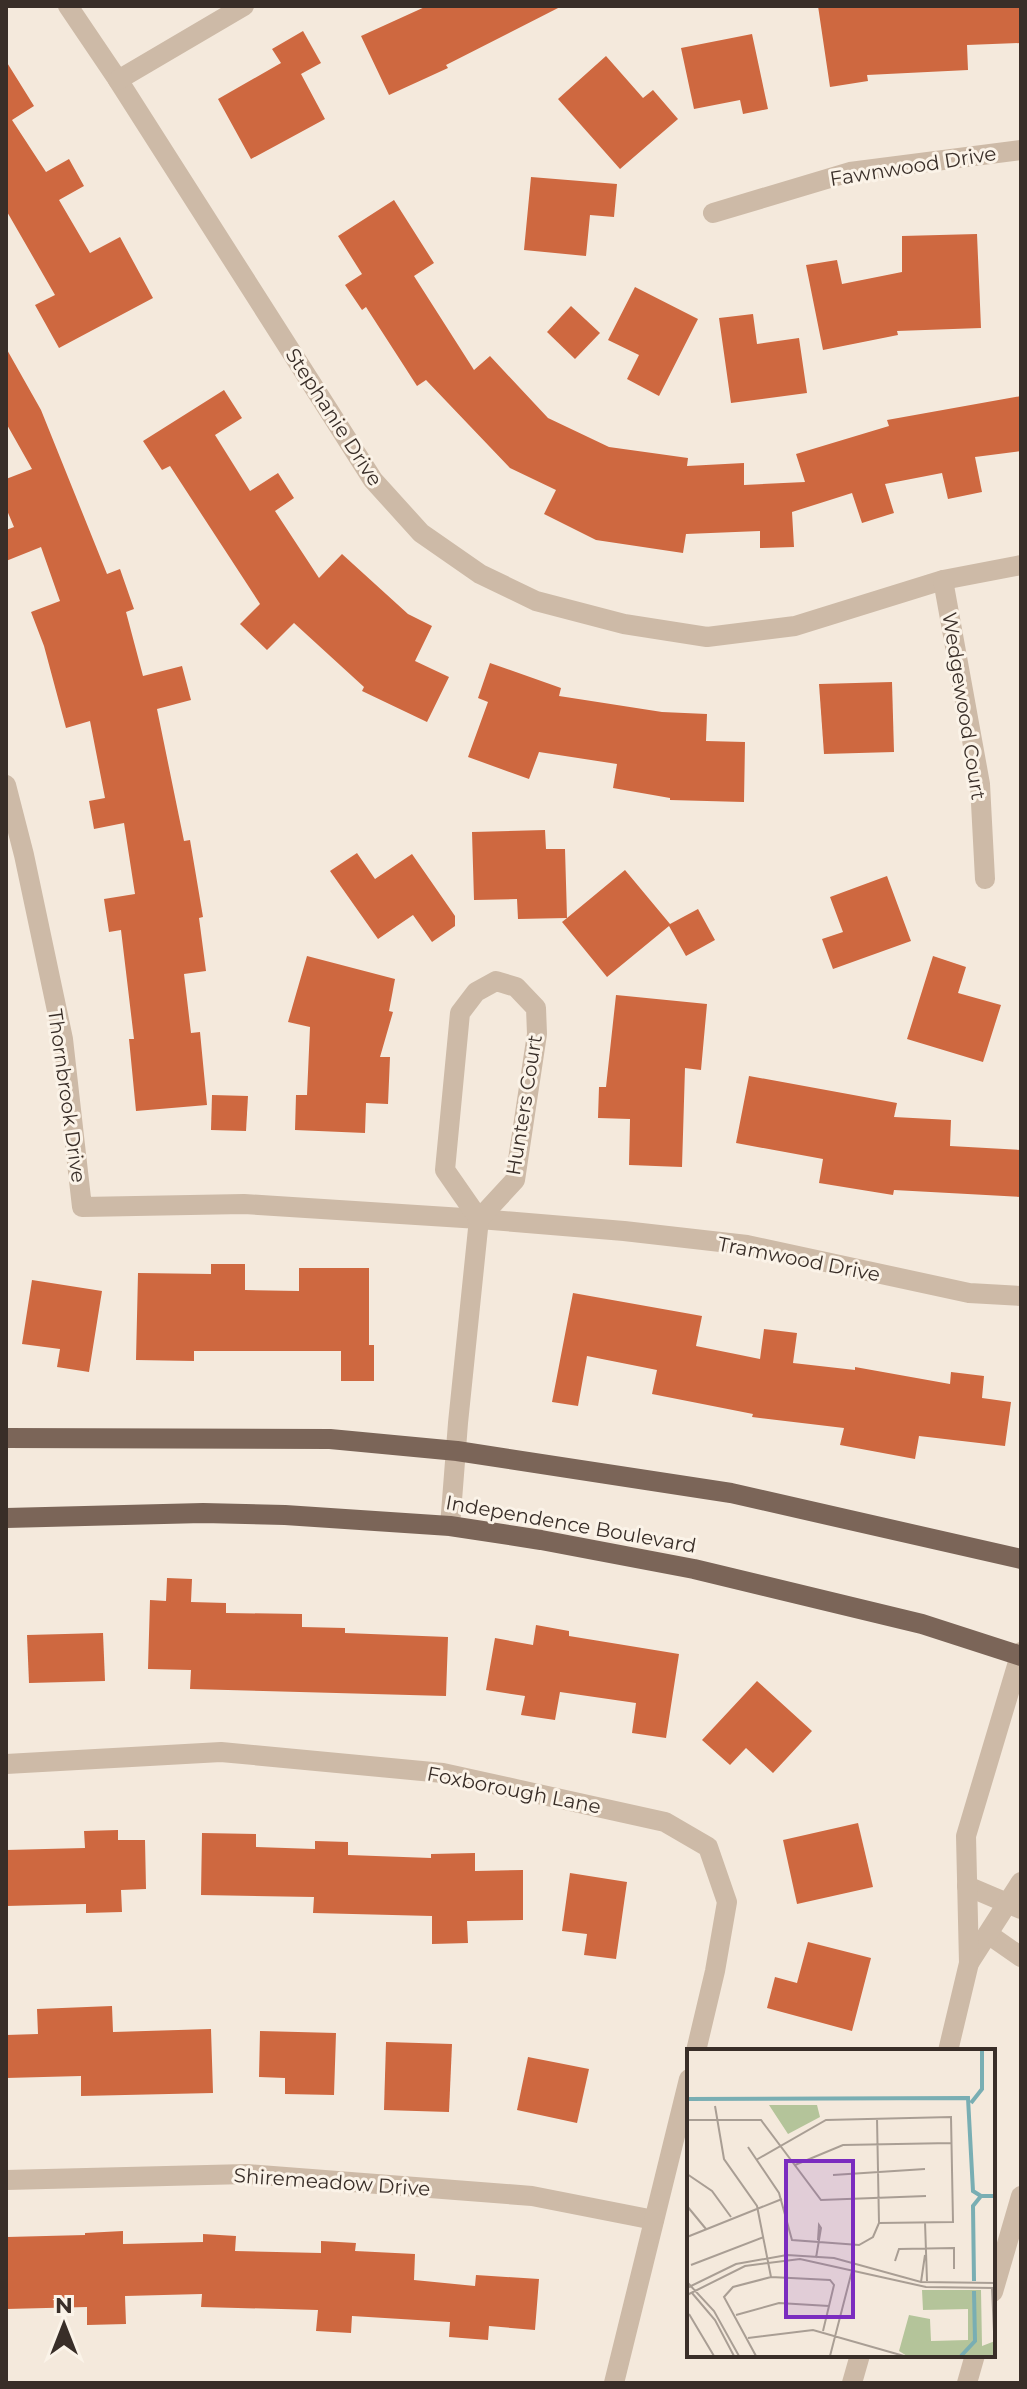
<svg xmlns="http://www.w3.org/2000/svg" width="1027" height="2389" font-family="Montserrat,sans-serif">
<rect width="100%" height="100%" fill="#f4e9dc"/>
<g fill="#ce6840">
<path d="M 427,6 L 562,6 L 446,65 L 448,68 L 389,95 L 361,36 Z"/>
<path d="M 818,6 L 1021,6 L 1021,43 L 967,45 L 968,70 L 867,75 L 868,81 L 830,87 Z"/>
<path d="M 303,31 L 321,63 L 301,74 L 325,119 L 251,159 L 218,99 L 281,63 L 272,49 Z"/>
<path d="M 752,34 L 768,109 L 743,114 L 740,100 L 694,109 L 681,48 Z"/>
<path d="M 606,56 L 643,98 L 653,90 L 678,119 L 620,169 L 558,99 Z"/>
<path d="M 6,61 L 34,106 L 12,120 L 46,172 L 69,159 L 84,186 L 59,200 L 90,253 L 120,237 L 153,298 L 59,348 L 35,305 L 55,295 L 6,210 Z"/>
<path d="M 531,177 L 617,184 L 614,217 L 590,215 L 586,256 L 524,250 Z"/>
<path d="M 394,200 L 434,263 L 414,276 L 474,370 L 490,356 L 548,418 L 609,447 L 688,458 L 687,466 L 744,463 L 744,485 L 805,482 L 796,454 L 889,426 L 887,420 L 1021,396 L 1021,451 L 975,457 L 982,492 L 948,499 L 942,473 L 885,484 L 894,513 L 862,523 L 852,493 L 792,512 L 794,547 L 760,548 L 760,531 L 686,534 L 683,553 L 596,540 L 544,514 L 556,490 L 510,468 L 426,380 L 417,386 L 366,307 L 362,310 L 345,285 L 362,274 L 338,236 Z"/>
<path d="M 977,234 L 981,328 L 897,331 L 898,335 L 823,350 L 806,265 L 837,260 L 842,284 L 902,272 L 902,236 Z"/>
<path d="M 635,287 L 698,319 L 659,396 L 627,379 L 639,355 L 608,340 Z"/>
<path d="M 571,306 L 600,333 L 575,359 L 547,332 Z"/>
<path d="M 753,314 L 757,344 L 799,338 L 807,393 L 731,403 L 719,318 Z"/>
<path d="M 6,348 L 41,410 L 107,574 L 120,569 L 134,609 L 126,612 L 143,676 L 182,666 L 191,700 L 157,709 L 184,841 L 190,840 L 203,917 L 199,918 L 206,971 L 184,974 L 191,1033 L 200,1032 L 207,1105 L 136,1111 L 129,1039 L 134,1039 L 121,930 L 109,932 L 104,899 L 135,894 L 124,823 L 94,829 L 89,801 L 105,798 L 90,721 L 66,728 L 44,646 L 31,612 L 60,601 L 41,547 L 6,561 L 6,530 L 14,527 L 6,508 L 6,479 L 32,469 L 6,423 Z"/>
<path d="M 224,390 L 242,418 L 215,435 L 250,491 L 278,473 L 294,498 L 275,511 L 319,578 L 342,554 L 408,614 L 432,626 L 415,661 L 449,677 L 427,722 L 362,691 L 364,687 L 294,623 L 267,650 L 240,624 L 260,604 L 170,466 L 162,470 L 143,441 Z"/>
<path d="M 490,663 L 561,688 L 559,696 L 662,712 L 707,714 L 706,741 L 745,742 L 744,802 L 670,800 L 670,798 L 613,788 L 617,764 L 539,752 L 529,779 L 468,757 L 488,702 L 478,698 Z"/>
<path d="M 892,682 L 894,752 L 824,754 L 819,684 Z"/>
<path d="M 545,830 L 546,849 L 565,849 L 567,918 L 625,870 L 670,924 L 698,909 L 715,940 L 686,956 L 669,926 L 607,977 L 562,922 L 567,918 L 518,919 L 517,899 L 474,900 L 472,832 Z"/>
<path d="M 357,853 L 375,879 L 412,854 L 455,916 L 455,926 L 432,942 L 413,915 L 378,939 L 330,871 Z"/>
<path d="M 887,876 L 911,941 L 833,969 L 822,939 L 843,932 L 830,897 Z"/>
<path d="M 307,956 L 395,979 L 389,1011 L 393,1012 L 380,1057 L 390,1057 L 388,1104 L 366,1103 L 365,1133 L 295,1130 L 296,1095 L 307,1095 L 310,1027 L 288,1022 Z"/>
<path d="M 933,956 L 966,967 L 958,993 L 1001,1005 L 983,1062 L 907,1039 Z"/>
<path d="M 616,995 L 707,1004 L 701,1070 L 685,1068 L 682,1167 L 629,1165 L 630,1119 L 598,1118 L 599,1087 L 606,1087 Z"/>
<path d="M 749,1076 L 897,1103 L 894,1117 L 951,1120 L 950,1146 L 1021,1150 L 1021,1197 L 894,1190 L 893,1195 L 819,1183 L 823,1159 L 736,1143 Z"/>
<path d="M 212,1095 L 248,1096 L 246,1131 L 211,1130 Z"/>
<path d="M 211,1264 L 245,1264 L 245,1290 L 299,1291 L 299,1268 L 369,1268 L 369,1345 L 374,1345 L 374,1381 L 341,1381 L 341,1351 L 194,1351 L 194,1361 L 136,1360 L 138,1273 L 211,1274 Z"/>
<path d="M 32,1280 L 102,1291 L 89,1372 L 57,1367 L 60,1349 L 22,1344 Z"/>
<path d="M 573,1293 L 702,1316 L 696,1346 L 760,1359 L 764,1329 L 797,1333 L 793,1363 L 855,1370 L 855,1367 L 950,1384 L 951,1372 L 984,1376 L 982,1398 L 1011,1402 L 1005,1446 L 919,1436 L 915,1459 L 840,1445 L 844,1428 L 752,1417 L 753,1414 L 652,1394 L 657,1370 L 587,1356 L 578,1406 L 552,1402 Z"/>
<path d="M 167,1578 L 192,1579 L 191,1602 L 226,1603 L 226,1613 L 302,1614 L 302,1627 L 345,1628 L 345,1633 L 448,1637 L 446,1696 L 190,1689 L 191,1670 L 148,1669 L 150,1600 L 166,1601 Z"/>
<path d="M 536,1625 L 569,1631 L 569,1636 L 679,1654 L 666,1738 L 632,1733 L 636,1703 L 560,1692 L 555,1720 L 521,1715 L 525,1696 L 486,1690 L 495,1638 L 533,1645 Z"/>
<path d="M 103,1633 L 105,1681 L 29,1683 L 27,1635 Z"/>
<path d="M 757,1681 L 812,1731 L 773,1773 L 746,1748 L 730,1765 L 702,1740 Z"/>
<path d="M 858,1823 L 873,1887 L 797,1904 L 783,1840 Z"/>
<path d="M 118,1830 L 118,1840 L 145,1840 L 146,1889 L 121,1890 L 122,1912 L 86,1913 L 86,1904 L 6,1906 L 6,1850 L 85,1848 L 84,1831 Z"/>
<path d="M 202,1833 L 256,1834 L 256,1847 L 315,1849 L 315,1841 L 348,1842 L 348,1855 L 431,1858 L 431,1854 L 475,1853 L 475,1871 L 523,1870 L 523,1920 L 467,1921 L 468,1943 L 432,1944 L 432,1916 L 313,1913 L 314,1897 L 201,1895 Z"/>
<path d="M 570,1873 L 627,1882 L 616,1959 L 584,1955 L 587,1934 L 562,1931 Z"/>
<path d="M 808,1942 L 871,1958 L 852,2031 L 767,2008 L 775,1977 L 797,1983 Z"/>
<path d="M 112,2006 L 113,2032 L 211,2029 L 213,2093 L 81,2096 L 81,2076 L 6,2078 L 6,2035 L 38,2034 L 37,2009 Z"/>
<path d="M 260,2031 L 336,2033 L 334,2095 L 285,2094 L 285,2078 L 259,2077 Z"/>
<path d="M 386,2042 L 452,2044 L 449,2112 L 384,2110 Z"/>
<path d="M 528,2057 L 589,2069 L 577,2123 L 517,2110 Z"/>
<path d="M 123,2231 L 123,2244 L 203,2242 L 203,2234 L 236,2236 L 235,2251 L 321,2253 L 321,2241 L 356,2243 L 355,2251 L 415,2254 L 414,2280 L 475,2286 L 476,2275 L 539,2279 L 535,2330 L 489,2326 L 488,2340 L 449,2337 L 450,2322 L 352,2316 L 351,2333 L 316,2331 L 318,2310 L 201,2307 L 202,2294 L 125,2296 L 126,2324 L 87,2325 L 87,2307 L 6,2309 L 7,2237 L 85,2235 L 85,2233 Z"/>
</g>
<g fill="none" stroke-linecap="round" stroke-linejoin="round">
<g stroke="#cdbaa7" stroke-width="20">
<path d="M 68,6 L 118,80 L 373,480 L 421,533 L 480,574 L 536,601 L 624,624 L 707,637 L 795,626 L 943,580 L 1021,565"/>
<path d="M 118,80 L 244,6"/>
<path d="M 713,213 L 850,172 L 1021,150"/>
<path d="M 943,580 L 980,784 L 985,879"/>
<path d="M 6,785 L 24,855 L 63,1039 L 82,1207 L 244,1204 L 479,1219 L 624,1231 L 747,1245 L 969,1293 L 1021,1296"/>
<path d="M 450,1526 L 458,1423 L 479,1219 L 515,1180 L 537,1034 L 536,1008 L 516,987 L 496,981 L 476,992 L 460,1013 L 445,1170 L 479,1219"/>
<path d="M 6,1764 L 221,1752 L 443,1773 L 665,1822 L 708,1847 L 727,1902 L 715,1971 L 696,2051"/>
<path d="M 967,1886 L 1021,1909"/>
<path d="M 988,1934 L 1021,1957"/>
<path d="M 969,1963 L 1021,1882"/>
<path d="M 948,2051 L 969,1963 L 966,1836 L 1021,1652"/>
<path d="M 6,2180 L 247,2174 L 532,2196 L 654,2220"/>
<path d="M 993,2292 L 1021,2196"/>
<path d="M 614,2383 L 689,2079"/>
<path d="M 852,2383 L 860,2355"/>
<path d="M 967,2383 L 975,2355"/>
</g>
<g stroke="#7b6558" stroke-width="20">
<path d="M 6,1438 L 330,1439 L 457,1451 L 731,1493 L 1021,1559"/>
<path d="M 6,1518 L 203,1513 L 285,1515 L 450,1526 L 541,1540 L 694,1569 L 922,1624 L 1021,1656"/>
</g>
</g>
<g text-anchor="middle" dominant-baseline="central" stroke-width="6" stroke-linejoin="round" paint-order="stroke">
<g font-size="20" fill="#392e28" stroke="#fbf3e8">
<text transform="translate(913 166) rotate(-9)">Fawnwood Drive</text>
<text transform="translate(334 417) rotate(57)">Stephanie Drive</text>
<text transform="translate(964 706) rotate(81)">Wedgewood Court</text>
<text transform="translate(67 1096) rotate(82)">Thornbrook Drive</text>
<text transform="translate(524 1105) rotate(-81)">Hunters Court</text>
<text transform="translate(799 1259) rotate(11)">Tramwood Drive</text>
<text transform="translate(571 1524) rotate(10)">Independence Boulevard</text>
<text transform="translate(514 1790) rotate(11)">Foxborough Lane</text>
<text transform="translate(332 2182) rotate(4)">Shiremeadow Drive</text>
</g>
</g>
<g transform="translate(687 2049)">
<rect width="308" height="308" fill="#f4e9dc"/>
<path d="M 82,56 L 130,56 L 133,68 L 101,85 ZM 235,241 L 294,241 L 295,297 L 308,292 L 308,307 L 220,307 L 212,302 L 222,266 L 243,270 L 244,292 L 281,291 L 281,260 L 236,261 Z" fill="#b4c49a"/>
<path fill="none" stroke="#79aeb3" stroke-width="4" d="M 0,50 L 281,49 L 286,142 L 294,147M 284,54 L 295,40 L 295,1M 287,232 L 286,157 L 294,147 L 308,147M 274,307 L 288,292 L 287,242"/>
<path fill="none" stroke="#a99e94" stroke-width="2" d="M 28,57 L 37,110 L 70,157 L 84,228M 0,71 L 74,71 L 134,151 L 239,147M 61,98 L 92,144 L 105,191 L 172,196 L 186,188 L 192,174 L 190,69M 69,111 L 139,71 L 264,68 L 266,173 L 192,174M 108,116 L 156,96 L 265,94M 0,125 L 25,142 L 44,168M 146,126 L 238,120M 0,157 L 19,180M 238,173 L 240,232M 0,188 L 95,150M 129,209 L 134,179 L 132,176 L 131,191M 208,212 L 212,200 L 267,199 L 267,220M 4,216 L 77,188M 0,233 L 27,262 L 52,307M 234,233 L 238,206M 0,239 L 49,215 L 100,206 L 147,209 L 234,233 L 308,234M 305,239 L 307,283M 5,244 L 28,271 L 47,307M 0,246 L 58,217 L 113,210 L 239,238 L 308,239M 2,265 L 27,307M 49,266 L 92,254 L 142,257M 61,289 L 126,281 L 217,307M 69,307 L 37,248 L 46,238 L 84,228 L 143,231 L 147,236 L 136,282M 143,307 L 167,214"/>
<path fill="#7b2cbf" fill-opacity="0.15" stroke="#7b2cbf" stroke-width="4" d="M 99,112 L 166,112 L 166,268 L 99,268 Z"/>
<rect width="308" height="308" fill="none" stroke="#392e28" stroke-width="4"/>
</g>
<rect width="1027" height="2389" fill="none" stroke="#392e28" stroke-width="16"/>
<g transform="translate(64 2325)" stroke="#fbf3e8" stroke-width="6" paint-order="stroke">
<path d="M0-6L14 30L0 20L-14 30Z" fill="#392e28"/>
<text y="-12" font-size="22" font-weight="bold" text-anchor="middle" fill="#392e28">N</text>
</g>
</svg>
